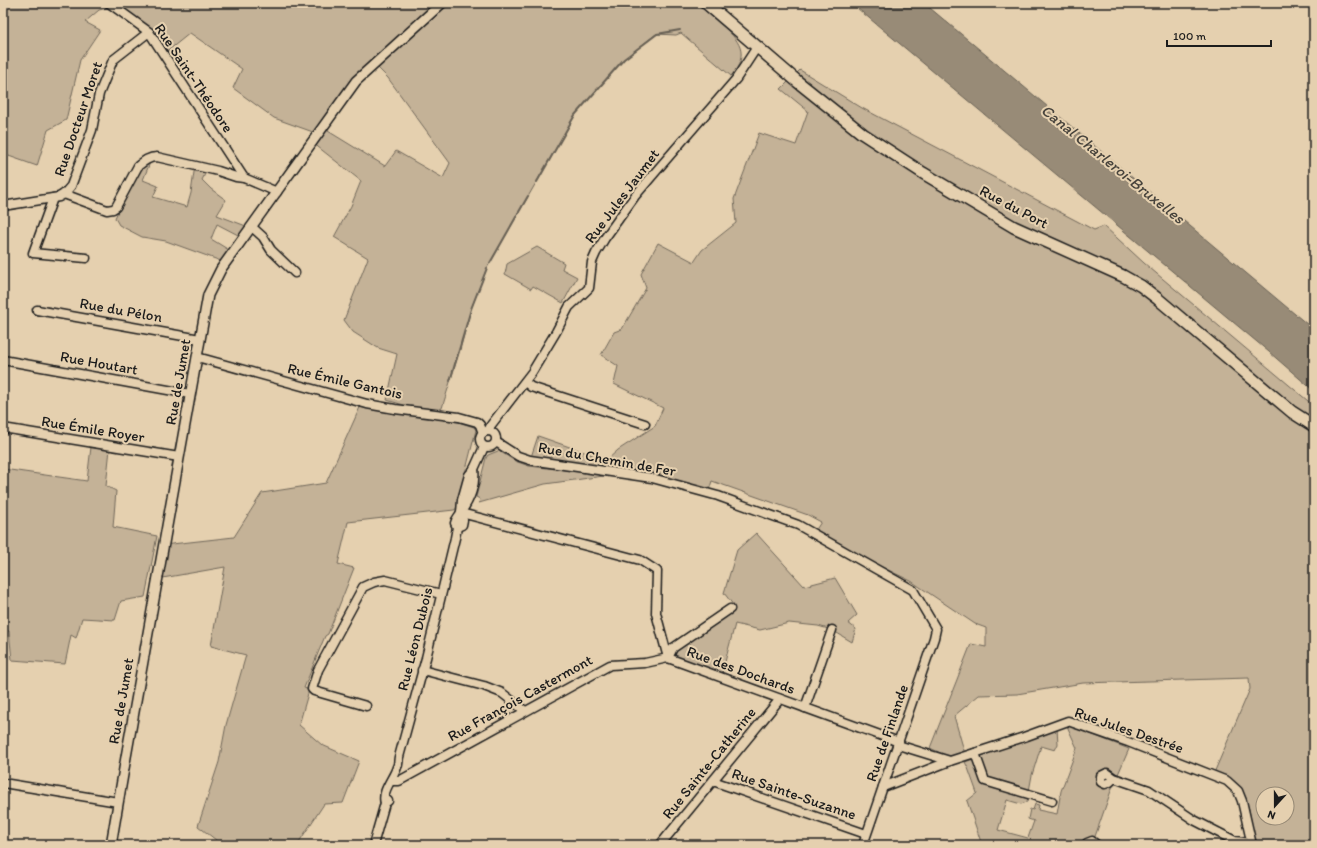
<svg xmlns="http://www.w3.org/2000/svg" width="1317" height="848" font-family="Itim,sans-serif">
<rect width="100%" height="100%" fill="#e5d0af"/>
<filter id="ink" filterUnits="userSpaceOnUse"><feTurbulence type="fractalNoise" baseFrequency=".025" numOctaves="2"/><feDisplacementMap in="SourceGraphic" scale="8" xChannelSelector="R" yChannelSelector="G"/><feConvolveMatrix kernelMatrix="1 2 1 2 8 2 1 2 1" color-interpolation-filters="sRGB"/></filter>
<g filter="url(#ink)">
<g fill="#c4b297" stroke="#70675a" fill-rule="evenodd">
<path d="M 3,3 L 99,3 L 107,8 L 99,10 L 85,22 L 100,30 L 80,60 L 66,120 L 48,130 L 37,166 L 3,154 Z"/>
<path d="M 109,3 L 696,3 C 704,10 712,17 720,24 C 740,40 750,54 731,76 L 681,33 L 676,35 L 656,34 L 624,59 L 575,115 L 487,268 L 471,309 L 460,350 L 442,408 L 431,413 L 387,400 L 397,354 L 378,348 L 353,332 L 344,320 L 368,258 L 334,237 L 351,206 L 361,181 L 313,143 L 323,128 L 385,166 L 396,151 L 443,178 L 450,163 L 388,78 L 375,65 L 365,74 L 313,132 L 274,118 L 233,88 L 242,69 L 190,33 L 164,54 Z"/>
<path d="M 800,70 L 862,108 L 1094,230 L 1104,226 L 1144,263 L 1314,406 L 1314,845 L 1255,845 L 1249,809 L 1244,796 L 1214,773 L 1250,689 L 1249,678 L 1083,683 L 1017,694 L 979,695 L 954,716 L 965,754 L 949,757 L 930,748 L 971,644 L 986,647 L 986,628 L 975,624 L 911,581 L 813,534 L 821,522 L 808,515 L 712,481 L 708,493 L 673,482 L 530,460 L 538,436 L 607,460 L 618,450 L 655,426 L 663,408 L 614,384 L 618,366 L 601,355 L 614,332 L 622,329 L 646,288 L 641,274 L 658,243 L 694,262 L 702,250 L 736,223 L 734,199 L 759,133 L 796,145 L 808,111 L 781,89 ZM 1263,794 L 1287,794 L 1287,818 L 1263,818 Z"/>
<path d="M 151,160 L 143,180 L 158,186 L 153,197 L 187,207 L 191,193 L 195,165 L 206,172 L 202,180 L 211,189 L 226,200 L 217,215 L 246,226 L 240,236 L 217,224 L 211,239 L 229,250 L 221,261 L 166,241 L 142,237 L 119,225 L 115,218 L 135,173 Z"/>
<path d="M 537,247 L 564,263 L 562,269 L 577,277 L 563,303 L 533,286 L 531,289 L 505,274 L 507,264 Z"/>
<path d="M 361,405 L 389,411 L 458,422 L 474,427 L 476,430 L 456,509 L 454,510 L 348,522 L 338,564 L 354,568 L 328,634 L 325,636 L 304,688 L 309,690 L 299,725 L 322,745 L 359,761 L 343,803 L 324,804 L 297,845 L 220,845 L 216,840 L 198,826 L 219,762 L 226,725 L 246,655 L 211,646 L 225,567 L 157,579 L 163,545 L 234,537 L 262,493 L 326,483 Z"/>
<path d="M 91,447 L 110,449 L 106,486 L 116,491 L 113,527 L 157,536 L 145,597 L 121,601 L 115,620 L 82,618 L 76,638 L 71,635 L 65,664 L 12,660 L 9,631 L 3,630 L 3,469 L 87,481 Z"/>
<path d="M 498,451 L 501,452 L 515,461 L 529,466 L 611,475 L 545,484 L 479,503 L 480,499 L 476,497 L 486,458 L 488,455 Z"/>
<path d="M 756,533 L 804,586 L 835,578 L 857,615 L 848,623 L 856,629 L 852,642 L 832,630 L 818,626 L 789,623 L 760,630 L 735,624 L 721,677 L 668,658 L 673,648 L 734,606 L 724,593 L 737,550 Z"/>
<path d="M 1067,726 L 1070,726 L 1129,749 L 1112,788 L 1092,845 L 1013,845 L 999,841 L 998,845 L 982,845 L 967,801 L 977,793 L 968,768 L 965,762 L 1057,728 L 1058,744 L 1055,750 L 1041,746 L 1032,775 L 1027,802 L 1021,804 L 1007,800 L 998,830 L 1028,838 L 1034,821 L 1028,819 L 1030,809 L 1033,810 L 1035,804 L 1039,805 L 1038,810 L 1057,814 L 1061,791 L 1077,748 Z"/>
</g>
<path fill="#988b77" stroke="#665f53" d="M 851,3 L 924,3 L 1314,330 L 1314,391 L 1269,352 Z"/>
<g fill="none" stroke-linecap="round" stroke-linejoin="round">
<g stroke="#665f53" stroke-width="2">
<path d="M 537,182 L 575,115 L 624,59 L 657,34 L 680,30"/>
<path d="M 490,263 L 528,196"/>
<path d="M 450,381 L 471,309 L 487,268"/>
</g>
<defs>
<g id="minor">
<path d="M 109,3 L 149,32 L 244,178 L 277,192"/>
<path d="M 64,194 L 107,210 L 113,209 L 116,207 L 138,166 C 144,161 149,157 157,157 L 218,171 L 236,177 L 244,178"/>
<path d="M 53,198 L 33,253 L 86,258"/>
<path d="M 3,206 L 59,197 L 64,194 L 71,186 L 92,130 L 99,94 L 113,60 L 149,32"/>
<path d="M 252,227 L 263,237 L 271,250 L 295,273"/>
<path d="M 37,310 L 200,339"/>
<path d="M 197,357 L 367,404 L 395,409 L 459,417 L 477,422 L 480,425 L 483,433"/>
<path d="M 3,360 L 190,394"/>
<path d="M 525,382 L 531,387 L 645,424"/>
<path d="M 3,428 L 179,457"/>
<circle cx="488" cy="439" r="8"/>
<path d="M 488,431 L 491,425 L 532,372 L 556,332 L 569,307 L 589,288 L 592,262 L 596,253 L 605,238 L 635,196 L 658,169 L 736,79 L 757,47"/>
<path d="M 496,442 L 518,456 L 530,460 L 652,478 L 718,496 L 798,525 L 913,590 L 936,629 L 934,638 L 863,845"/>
<path d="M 461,513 L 640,560 L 657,571 L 656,613 L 668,658 L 899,742"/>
<path d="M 457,527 L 462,525 L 463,520 L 461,513 L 462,500 L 469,475 L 474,469 L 484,447"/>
<path d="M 422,670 L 484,686 L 502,693 L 525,711"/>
<path d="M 366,706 L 314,691 L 312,689 L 318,670 L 363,587 L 374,582 L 385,580 L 441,594"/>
<path d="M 805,708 L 832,630"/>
<path d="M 898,745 L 950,761"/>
<path d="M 975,753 L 985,781 L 1052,801"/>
<path d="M 1114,778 L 1110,782 L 1105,784 L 1101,782 L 1101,776 L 1107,773 L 1114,778 L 1149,790 L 1194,820 L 1235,841 L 1251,843"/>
<path d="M 391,781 L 399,781 L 610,665 L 645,663 L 668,658 L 673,648 L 730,609"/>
<path d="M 713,781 L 866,834"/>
<path d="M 3,783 L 118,802"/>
<path d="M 883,787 L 950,761 L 1024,737 L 1068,721 L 1128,742 L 1227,781 L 1238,791 L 1242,801 L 1252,845"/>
<path d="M 385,803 C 381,791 394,778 397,767 C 399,764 398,761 399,757 L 426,658 L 455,538 L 457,527 L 455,523 C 456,518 459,517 461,512 C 470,500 476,484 474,469"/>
<path d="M 373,845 L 385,803 L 388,801"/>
<path d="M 660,845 L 780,699"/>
<path d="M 1086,845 L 1087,843 L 1092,841 L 1097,845"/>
</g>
<path id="tertiary" d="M 111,845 L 126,757 L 208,295 L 221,269 L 356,81 L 442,3"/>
<path id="secondary" d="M 706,3 L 798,82 L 863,134 L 923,173 L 1014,227 L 1123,276 L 1141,286 L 1158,299 L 1292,412 L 1314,426"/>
</defs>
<use href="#minor" stroke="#1c1c1c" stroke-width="11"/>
<use href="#tertiary" stroke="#1c1c1c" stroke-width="12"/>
<use href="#secondary" stroke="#1c1c1c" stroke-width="14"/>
<use href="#minor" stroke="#e5d0af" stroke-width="8"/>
<use href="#tertiary" stroke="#e5d0af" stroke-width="9"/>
<use href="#secondary" stroke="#e5d0af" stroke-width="11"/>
</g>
</g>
<g text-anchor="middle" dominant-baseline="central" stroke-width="4" stroke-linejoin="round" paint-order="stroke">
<g font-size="15" fill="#1c1c1c" stroke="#e5d0af">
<text transform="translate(194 78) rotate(56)">Rue Saint-Théodore</text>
<text transform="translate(78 119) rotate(-71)">Rue Docteur Moret</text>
<text transform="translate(622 196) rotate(-53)">Rue Jules Jaumet</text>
<text transform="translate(1014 207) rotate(28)">Rue du Port</text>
<text transform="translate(121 310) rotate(10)">Rue du Pélon</text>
<text transform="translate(99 363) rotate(10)">Rue Houtart</text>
<text transform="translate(345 381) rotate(13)">Rue Émile Gantois</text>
<text transform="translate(178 382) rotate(-80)">Rue de Jumet</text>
<text transform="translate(93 429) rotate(9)">Rue Émile Royer</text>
<text transform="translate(607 459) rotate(10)">Rue du Chemin de Fer</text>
<text transform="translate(415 639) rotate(-76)">Rue Léon Dubois</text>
<text transform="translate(741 670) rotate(20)">Rue des Dochards</text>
<text transform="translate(520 698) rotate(-29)">Rue François Castermont</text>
<text transform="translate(121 701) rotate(-80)">Rue de Jumet</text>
<text transform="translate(1129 730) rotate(19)">Rue Jules Destrée</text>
<text transform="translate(887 733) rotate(-71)">Rue de Finlande</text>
<text transform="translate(709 763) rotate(-51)">Rue Sainte-Catherine</text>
<text transform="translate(794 794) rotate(19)">Rue Sainte-Suzanne</text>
</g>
<g font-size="16" font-style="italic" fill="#47433c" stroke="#e5d0af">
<text transform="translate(1113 164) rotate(39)">Canal Charleroi-Bruxelles</text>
</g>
</g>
<rect width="1317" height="848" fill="none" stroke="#e5d0af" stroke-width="16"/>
<rect x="8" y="8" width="1301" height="832" fill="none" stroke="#1c1c1c" stroke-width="1.5" filter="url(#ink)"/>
<g transform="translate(1275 806) rotate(201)"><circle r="19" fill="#e5d0af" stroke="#958874"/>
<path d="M0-3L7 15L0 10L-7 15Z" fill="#1c1c1c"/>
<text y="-6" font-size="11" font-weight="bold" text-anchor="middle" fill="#1c1c1c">N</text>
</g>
<path d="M1167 40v6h104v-6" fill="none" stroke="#1c1c1c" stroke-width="2"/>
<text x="1173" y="40" font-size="12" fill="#1c1c1c" stroke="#e5d0af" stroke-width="3" paint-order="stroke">100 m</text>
</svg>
